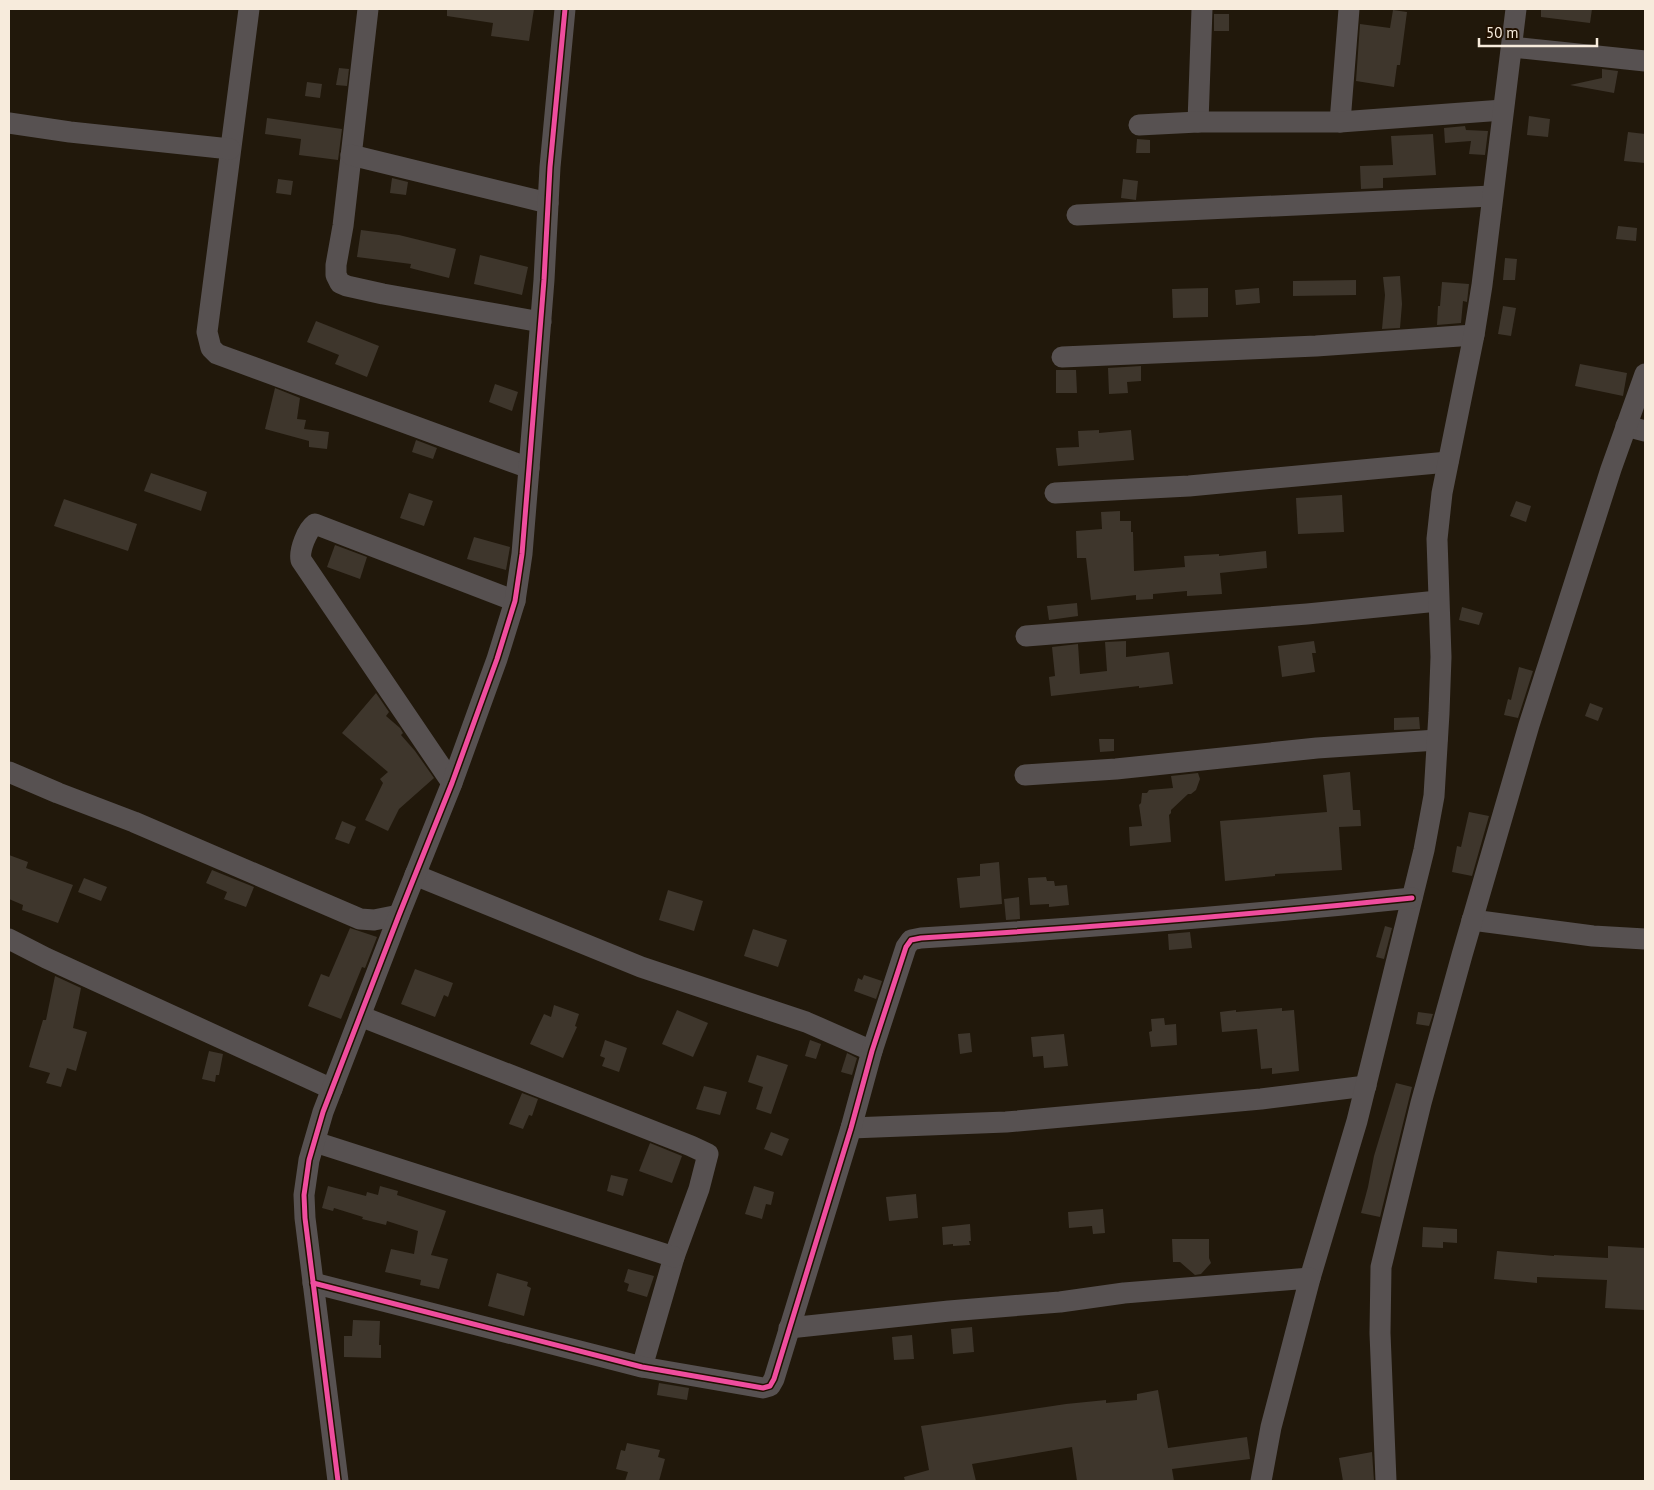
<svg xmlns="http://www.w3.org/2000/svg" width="1654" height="1490" font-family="'PT Sans',sans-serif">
<rect width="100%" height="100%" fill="#21180b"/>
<g fill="#3e362c">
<path d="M 447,9 L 534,9 L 529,41 L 491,36 L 493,23 L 447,16 Z"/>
<path d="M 1541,9 L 1592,9 L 1590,23 L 1541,17 Z"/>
<path d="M 1393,10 L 1407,12 L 1400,65 L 1397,65 L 1394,87 L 1356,81 L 1360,24 L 1390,28 Z"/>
<rect x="1214" y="14" width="15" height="17"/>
<path d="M 339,68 L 349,69 L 347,86 L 336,85 Z"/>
<path d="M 1602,69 L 1618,71 L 1614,93 L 1570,85 L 1602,78 Z"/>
<path d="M 307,82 L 322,84 L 320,98 L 305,96 Z"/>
<path d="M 1529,116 L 1550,119 L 1548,137 L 1527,135 Z"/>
<path d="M 267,118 L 342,129 L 338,160 L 299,155 L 301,139 L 265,134 Z"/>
<path d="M 1465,126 L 1466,130 L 1488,131 L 1485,155 L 1469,154 L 1471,141 L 1445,143 L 1444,128 Z"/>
<path d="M 1628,132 L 1645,134 L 1645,163 L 1624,161 Z"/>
<path d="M 1433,134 L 1436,175 L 1383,178 L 1383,188 L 1361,189 L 1360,166 L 1393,165 L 1391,136 Z"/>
<path d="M 1137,139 L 1150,140 L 1150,153 L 1136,153 Z"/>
<path d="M 392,178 L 408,182 L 406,195 L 390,193 Z"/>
<path d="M 278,179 L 293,181 L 291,195 L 276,193 Z"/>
<path d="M 1123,179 L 1138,181 L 1136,200 L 1121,198 Z"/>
<path d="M 1618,226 L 1637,228 L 1636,241 L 1616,239 Z"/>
<path d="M 361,230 L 399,235 L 456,249 L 449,278 L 410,268 L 411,264 L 357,257 Z"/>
<path d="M 480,255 L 528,267 L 522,295 L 474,284 Z"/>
<path d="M 1505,258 L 1517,259 L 1515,280 L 1503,280 Z"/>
<path d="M 1400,276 L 1402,304 L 1400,328 L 1382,329 L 1385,295 L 1383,277 Z"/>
<path d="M 1356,280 L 1356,295 L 1293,296 L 1293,281 Z"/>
<path d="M 1442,282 L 1469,284 L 1467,302 L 1463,301 L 1461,323 L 1437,325 L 1438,306 L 1440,306 Z"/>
<path d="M 1208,288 L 1208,317 L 1173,318 L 1172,289 Z"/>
<path d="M 1259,288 L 1260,303 L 1236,305 L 1235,290 Z"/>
<path d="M 1503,306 L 1516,308 L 1511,336 L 1498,334 Z"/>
<path d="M 316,321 L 379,346 L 367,377 L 335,364 L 339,355 L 307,342 Z"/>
<path d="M 1580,364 L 1627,373 L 1623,396 L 1575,386 Z"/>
<path d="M 1141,366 L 1141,381 L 1127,382 L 1128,393 L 1109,394 L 1108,368 Z"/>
<path d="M 1056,370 L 1076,370 L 1077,393 L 1056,393 Z"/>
<path d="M 495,384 L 518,392 L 512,411 L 489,402 Z"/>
<path d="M 275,388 L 300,398 L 297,419 L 306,420 L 304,429 L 329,432 L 327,449 L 309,447 L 309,441 L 265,429 Z"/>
<path d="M 1099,430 L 1099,433 L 1131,430 L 1134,460 L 1058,466 L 1056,448 L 1079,447 L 1078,431 Z"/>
<path d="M 416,440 L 437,448 L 433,459 L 412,452 Z"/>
<path d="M 151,473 L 207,492 L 201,511 L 144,491 Z"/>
<path d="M 409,493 L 433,501 L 424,526 L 400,518 Z"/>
<path d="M 1342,495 L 1344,532 L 1298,534 L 1296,498 Z"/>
<path d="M 64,499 L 137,524 L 128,551 L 54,526 Z"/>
<path d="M 1516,501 L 1531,506 L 1526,522 L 1510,516 Z"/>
<path d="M 1120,511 L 1120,521 L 1131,521 L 1131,532 L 1133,532 L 1134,571 L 1185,567 L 1184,556 L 1219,554 L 1219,556 L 1266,551 L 1267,568 L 1220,573 L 1222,594 L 1187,596 L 1187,591 L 1153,594 L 1153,599 L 1136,600 L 1136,595 L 1091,600 L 1086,558 L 1077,558 L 1076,531 L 1102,529 L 1101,512 Z"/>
<path d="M 474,537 L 510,547 L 506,570 L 467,559 Z"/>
<path d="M 335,545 L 367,557 L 360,579 L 327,567 Z"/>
<path d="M 1077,603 L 1078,616 L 1049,620 L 1047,606 Z"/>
<path d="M 1462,607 L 1483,613 L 1479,625 L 1459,620 Z"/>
<path d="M 1126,641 L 1126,657 L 1169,652 L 1173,684 L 1139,688 L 1139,686 L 1051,696 L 1049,677 L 1055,676 L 1052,647 L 1078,644 L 1080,674 L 1107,671 L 1105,642 Z"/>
<path d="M 1314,641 L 1316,653 L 1312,653 L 1315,672 L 1282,677 L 1278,646 Z"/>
<path d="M 1519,667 L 1533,671 L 1518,718 L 1504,715 L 1508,699 L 1511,700 Z"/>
<path d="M 376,693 L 389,712 L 386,716 L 400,728 L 403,733 L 401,735 L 415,751 L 434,778 L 399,809 L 388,831 L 365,820 L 383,783 L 380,779 L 388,772 L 342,733 Z"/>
<path d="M 1590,703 L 1603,708 L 1598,721 L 1585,716 Z"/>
<path d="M 1419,717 L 1420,729 L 1394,730 L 1394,718 Z"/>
<path d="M 1099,739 L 1114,739 L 1114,751 L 1100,752 Z"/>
<path d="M 1350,772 L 1353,810 L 1360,810 L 1361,826 L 1339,827 L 1342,870 L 1275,874 L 1275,876 L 1225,881 L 1220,821 L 1327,812 L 1323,775 Z"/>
<path d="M 1198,773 L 1200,779 L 1196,790 L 1191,794 L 1188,794 L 1171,810 L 1171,813 L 1169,815 L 1171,842 L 1130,846 L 1129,827 L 1142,826 L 1139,805 L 1141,803 L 1142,793 L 1147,793 L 1149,790 L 1173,788 L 1171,776 Z"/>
<path d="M 1469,812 L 1489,816 L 1472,876 L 1452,872 L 1457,846 L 1461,847 Z"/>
<path d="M 342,821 L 356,827 L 349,844 L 335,839 Z"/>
<path d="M 9,855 L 28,862 L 26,868 L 73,885 L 58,923 L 22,910 L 23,905 L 9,899 Z"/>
<path d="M 999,862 L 1002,904 L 960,908 L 957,878 L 980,876 L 980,864 Z"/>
<path d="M 212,870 L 254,887 L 246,907 L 224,899 L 227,892 L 206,883 Z"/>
<path d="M 1046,877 L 1047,881 L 1054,881 L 1055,886 L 1067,885 L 1069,905 L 1049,907 L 1049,904 L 1030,905 L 1028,878 Z"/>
<path d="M 84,878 L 107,887 L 101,901 L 78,892 Z"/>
<path d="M 668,890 L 703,901 L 694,931 L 659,920 Z"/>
<path d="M 1019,897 L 1020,919 L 1006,920 L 1004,899 Z"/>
<path d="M 1385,926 L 1392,928 L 1384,959 L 1376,957 Z"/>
<path d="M 350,928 L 377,937 L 365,968 L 362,967 L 341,1019 L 308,1006 L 321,974 L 329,977 Z"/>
<path d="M 753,929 L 787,940 L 778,967 L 744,956 Z"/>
<path d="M 1190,932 L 1192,948 L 1169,950 L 1168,934 Z"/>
<path d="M 415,969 L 453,983 L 448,997 L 444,995 L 435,1017 L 401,1004 Z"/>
<path d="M 864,975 L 882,981 L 876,999 L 854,991 L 858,978 L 862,980 Z"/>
<path d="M 55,976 L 81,988 L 73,1028 L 87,1032 L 76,1071 L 67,1068 L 61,1087 L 46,1083 L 50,1073 L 29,1067 L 43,1020 L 46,1020 Z"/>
<path d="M 554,1005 L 579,1014 L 575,1026 L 577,1027 L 563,1058 L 530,1044 L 544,1014 L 551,1017 Z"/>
<path d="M 1282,1008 L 1282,1011 L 1294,1010 L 1299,1071 L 1272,1074 L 1272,1068 L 1261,1069 L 1257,1029 L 1222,1032 L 1220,1012 L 1236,1010 L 1236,1012 Z"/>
<path d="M 677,1010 L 708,1023 L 693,1057 L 662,1044 Z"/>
<path d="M 1418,1012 L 1433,1014 L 1429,1026 L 1416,1024 Z"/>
<path d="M 1164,1018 L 1165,1025 L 1176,1024 L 1177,1045 L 1151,1047 L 1149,1032 L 1152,1031 L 1151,1019 Z"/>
<path d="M 970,1033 L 972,1052 L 960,1054 L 958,1034 Z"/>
<path d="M 1064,1034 L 1068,1066 L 1044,1068 L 1043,1056 L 1033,1057 L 1031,1037 Z"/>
<path d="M 605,1040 L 627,1048 L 619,1072 L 602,1066 L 605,1058 L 600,1056 Z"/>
<path d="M 810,1040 L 821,1044 L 816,1059 L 805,1056 Z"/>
<path d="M 209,1051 L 223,1054 L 219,1075 L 216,1075 L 215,1082 L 202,1079 Z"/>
<path d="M 847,1053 L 857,1058 L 852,1075 L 841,1072 Z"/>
<path d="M 757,1055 L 788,1065 L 771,1114 L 756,1109 L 763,1087 L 748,1082 Z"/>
<path d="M 1396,1083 L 1412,1087 L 1380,1217 L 1361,1213 L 1368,1187 L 1374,1156 Z"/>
<path d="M 704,1086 L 727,1092 L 720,1115 L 696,1109 Z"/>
<path d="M 522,1093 L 538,1099 L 532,1116 L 529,1115 L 523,1129 L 509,1124 Z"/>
<path d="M 771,1132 L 789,1139 L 782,1156 L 764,1149 Z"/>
<path d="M 650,1143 L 682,1156 L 672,1183 L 639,1171 Z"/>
<path d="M 611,1175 L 628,1179 L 623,1196 L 607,1191 Z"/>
<path d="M 328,1186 L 366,1196 L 367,1192 L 378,1195 L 380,1186 L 398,1191 L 397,1195 L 446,1211 L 431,1255 L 448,1259 L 439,1289 L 420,1285 L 421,1280 L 385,1272 L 391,1249 L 414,1254 L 418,1231 L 387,1221 L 386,1225 L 362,1219 L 363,1217 L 334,1208 L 333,1211 L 322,1208 Z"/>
<path d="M 754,1186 L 774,1192 L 771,1205 L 766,1204 L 762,1219 L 745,1214 Z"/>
<path d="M 916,1194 L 918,1218 L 889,1221 L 886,1197 Z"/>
<path d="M 1103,1209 L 1105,1233 L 1093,1234 L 1092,1226 L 1069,1228 L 1068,1212 Z"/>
<path d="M 970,1224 L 971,1241 L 969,1241 L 970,1245 L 953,1246 L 953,1244 L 943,1245 L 942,1227 Z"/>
<path d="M 1423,1227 L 1457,1229 L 1457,1243 L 1443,1242 L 1443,1248 L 1422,1247 Z"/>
<path d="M 1172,1239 L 1209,1239 L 1209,1258 L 1211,1263 L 1201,1274 L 1195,1275 L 1180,1262 L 1173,1262 Z"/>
<path d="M 1608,1246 L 1645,1248 L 1644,1310 L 1605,1308 L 1607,1280 L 1537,1277 L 1537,1283 L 1494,1279 L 1497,1251 L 1554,1256 L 1554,1255 L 1608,1258 Z"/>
<path d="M 628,1269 L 654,1276 L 647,1297 L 627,1291 L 629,1284 L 624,1282 Z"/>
<path d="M 497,1273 L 528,1282 L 527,1286 L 531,1288 L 524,1316 L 488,1306 Z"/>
<path d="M 353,1320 L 380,1321 L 379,1345 L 381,1345 L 381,1358 L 344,1357 L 344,1336 L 352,1336 Z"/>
<path d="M 972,1327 L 974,1352 L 953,1354 L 951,1329 Z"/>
<path d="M 912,1335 L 914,1359 L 894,1360 L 892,1337 Z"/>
<path d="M 659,1383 L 689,1388 L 687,1400 L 657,1395 Z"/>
<path d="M 1158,1390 L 1168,1448 L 1247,1437 L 1250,1459 L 1172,1469 L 1174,1481 L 1077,1481 L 1072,1447 L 972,1464 L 976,1481 L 905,1481 L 904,1477 L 929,1470 L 921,1426 L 1066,1404 L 1106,1400 L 1106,1403 L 1137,1400 L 1137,1394 Z"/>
<path d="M 627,1443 L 660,1450 L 658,1457 L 665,1459 L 659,1481 L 625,1481 L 628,1472 L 616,1469 L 621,1450 L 625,1451 Z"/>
<path d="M 1372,1452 L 1374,1481 L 1343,1481 L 1339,1458 Z"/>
</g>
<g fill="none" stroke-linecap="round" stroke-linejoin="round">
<g stroke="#575151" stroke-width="21">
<path d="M 249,9 L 207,332 L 211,348 L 217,354 L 529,468"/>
<path d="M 368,9 L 343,226 L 336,265 L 336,275 L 340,283 L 347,286 L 383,294 L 541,322"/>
<path d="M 1512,47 L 1645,61"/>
<path d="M 1198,122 L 1202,9"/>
<path d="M 1340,122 L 1349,9"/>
<path d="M 9,123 L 70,132 L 230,149"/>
<path d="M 1139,125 L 1198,122 L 1340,122 L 1503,110"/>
<path d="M 351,155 L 548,203"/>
<path d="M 1077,215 L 1492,196"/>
<path d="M 1062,357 L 1316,346 L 1474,335"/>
<path d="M 1626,426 L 1645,431"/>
<path d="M 1055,493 L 1189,486 L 1448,462"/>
<path d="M 1026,636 L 1307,614 L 1438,601"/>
<path d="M 9,772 L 58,793 L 134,822 L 360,919 L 374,920 L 399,915"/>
<path d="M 1025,775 L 1116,769 L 1317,748 L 1437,740"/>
<path d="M 452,783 L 301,560 C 299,550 307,530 315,524 L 515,601"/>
<path d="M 415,875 L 641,967 L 806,1022 L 872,1051"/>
<path d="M 1472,920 L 1593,936 L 1645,939"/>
<path d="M 9,939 L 46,958 L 332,1089"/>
<path d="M 360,1016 L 691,1146 L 708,1154 L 699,1189 L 674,1257 L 642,1367"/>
<path d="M 851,1128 L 1006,1122 L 1261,1099 L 1366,1086"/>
<path d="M 315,1142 L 674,1257"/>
<path d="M 1310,1278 L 1357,1121 L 1424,850 L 1434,796 L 1439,713 L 1441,657 L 1437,539 L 1442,493 L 1474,335 L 1482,285 L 1516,9"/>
<path d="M 313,1283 L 642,1367 L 763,1388 L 770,1386 L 774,1379 L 851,1128 L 872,1051 L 906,947 L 911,940 L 921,938 C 1085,928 1248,915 1412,898"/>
<path d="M 789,1328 L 949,1311 L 1060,1302 L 1124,1293 L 1310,1278 L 1271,1427 L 1261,1481"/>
<path d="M 338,1481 L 305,1218 L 304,1195 L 309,1160 L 323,1112 L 399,915 L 452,783 L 497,659 L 515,601 L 522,554 L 529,468 L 544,280 L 550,167 L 565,9"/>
<path d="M 1386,1481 L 1380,1333 L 1381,1267 L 1421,1103 L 1462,955 L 1529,725 L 1611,469 L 1645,374"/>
</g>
<defs>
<g id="cycleway">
<path d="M 313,1283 L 642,1367 L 763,1388 L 770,1386 L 774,1379 L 851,1128 L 872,1051 L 906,947 L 911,940 L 921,938 C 1085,928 1248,915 1412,898"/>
<path d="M 338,1481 L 305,1218 L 304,1195 L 309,1160 L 323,1112 L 399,915 L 452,783 L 497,659 L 515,601 L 522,554 L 529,468 L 544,280 L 550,167 L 565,9"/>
</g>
</defs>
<use href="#cycleway" stroke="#201000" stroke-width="8"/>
<use href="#cycleway" stroke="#ef4d9e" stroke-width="5"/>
</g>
<rect width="1654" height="1490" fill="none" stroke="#f7ebdc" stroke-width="20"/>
<path d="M1479 38v8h118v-8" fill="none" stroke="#f7ebdc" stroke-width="2.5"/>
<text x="1486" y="38" font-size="15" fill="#f7ebdc" stroke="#201000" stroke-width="4" paint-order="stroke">50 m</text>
</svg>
